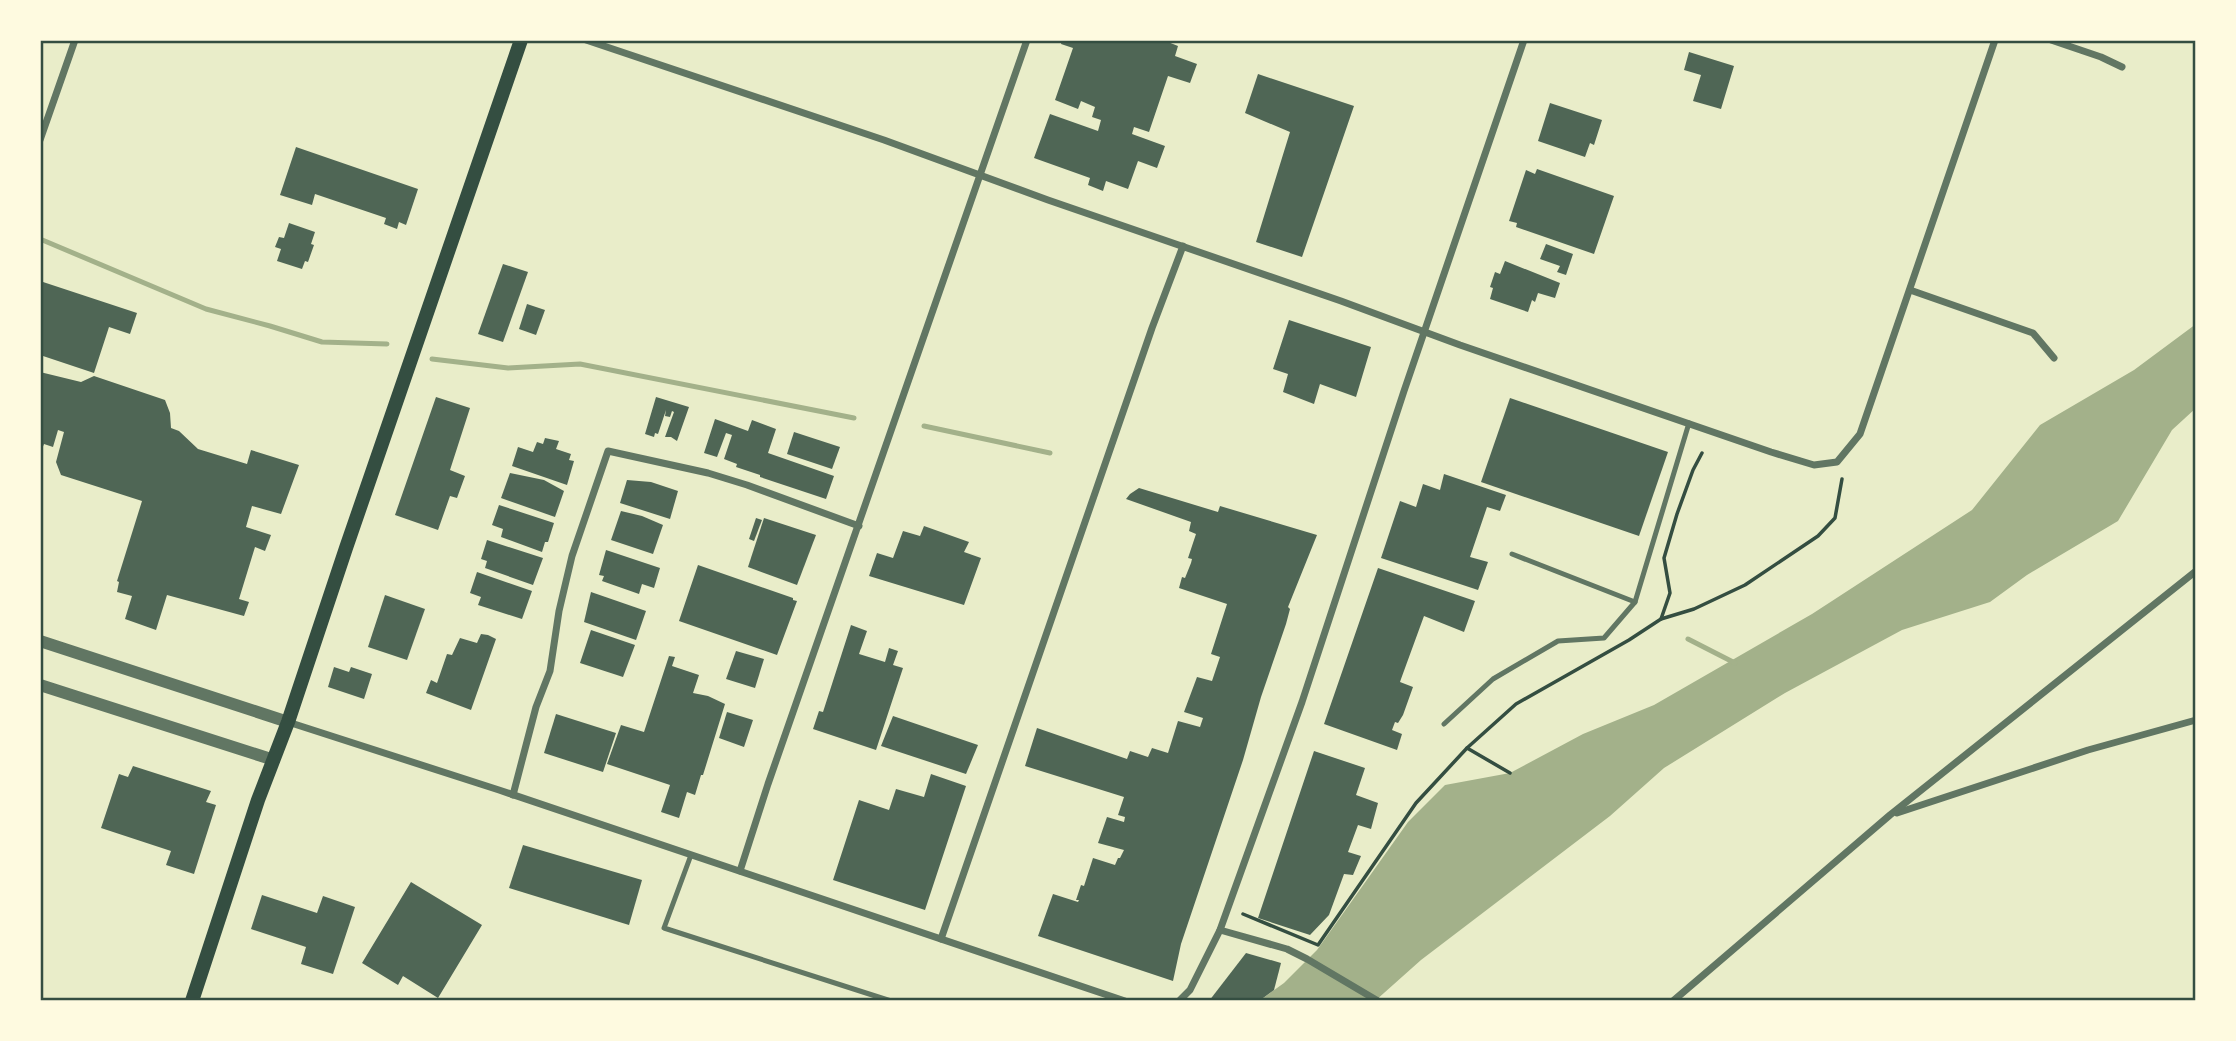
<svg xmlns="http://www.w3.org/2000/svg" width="2236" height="1041" font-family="Arial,sans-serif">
<rect width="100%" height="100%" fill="#e9edc9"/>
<path fill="#a3b18a" d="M 2196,324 L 2196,408 L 2172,430 L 2118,521 L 2027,575 L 1990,602 L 1902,630 L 1785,693 L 1664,768 L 1610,816 L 1421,960 L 1375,1001 L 1259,1001 L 1284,983 L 1317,950 L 1408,822 L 1445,785 L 1510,773 L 1583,734 L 1654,705 L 1812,614 L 1972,510 L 2040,425 L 2134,370 Z"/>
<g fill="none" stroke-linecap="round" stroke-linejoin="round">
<g stroke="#a3b18a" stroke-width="5">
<path d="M 40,239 L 206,309 L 270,326 L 322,342 L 387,344"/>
<path d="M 432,359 L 508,368 L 580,364 L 854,418"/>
<path d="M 924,426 L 1050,453"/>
<path d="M 1688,639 L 1735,663"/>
</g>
</g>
<g fill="#4f6655">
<path d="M 1062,40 L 1163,40 L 1178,46 L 1175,56 L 1197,64 L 1190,83 L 1168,76 L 1149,132 L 1134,127 L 1132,134 L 1165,146 L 1157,168 L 1138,161 L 1128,189 L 1106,181 L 1103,191 L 1088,185 L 1090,178 L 1034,158 L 1050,114 L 1098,131 L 1101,120 L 1092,117 L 1095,107 L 1081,101 L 1078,109 L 1055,100 L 1073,48 L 1061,44 Z"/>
<path d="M 1689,52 L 1734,66 L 1721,109 L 1693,101 L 1701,75 L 1684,70 Z"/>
<path d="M 1258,74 L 1354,106 L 1302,257 L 1256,242 L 1290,132 L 1245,113 Z"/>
<path d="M 1550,103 L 1602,120 L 1594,145 L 1590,143 L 1585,157 L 1538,141 Z"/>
<path d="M 296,147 L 418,189 L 406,225 L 399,222 L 397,229 L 384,224 L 386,218 L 315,194 L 312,205 L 280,195 Z"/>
<path d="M 1537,169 L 1614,196 L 1594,254 L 1516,227 L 1517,223 L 1509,221 L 1526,170 L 1535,174 Z"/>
<path d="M 289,223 L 315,232 L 311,244 L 314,245 L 308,262 L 305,261 L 302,269 L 277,261 L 281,249 L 275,247 L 279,237 L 284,238 Z"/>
<path d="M 1546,244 L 1573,254 L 1566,275 L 1557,272 L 1560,266 L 1540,259 Z"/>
<path d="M 1505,261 L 1560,283 L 1555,298 L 1538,293 L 1535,302 L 1532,300 L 1528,312 L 1490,299 L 1493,288 L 1490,287 L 1495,272 L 1500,274 Z"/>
<path d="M 503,264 L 528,272 L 503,342 L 478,334 Z"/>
<path d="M 40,281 L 137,313 L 130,334 L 109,327 L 94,373 L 40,355 Z"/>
<path d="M 527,304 L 545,310 L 536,335 L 519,329 Z"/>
<path d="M 1289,320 L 1371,347 L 1356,397 L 1320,384 L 1314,404 L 1283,392 L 1288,374 L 1273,369 Z"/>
<path d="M 40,372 L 81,382 L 94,376 L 165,400 L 170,413 L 171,428 L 179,431 L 198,449 L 247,464 L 251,450 L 299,465 L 281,514 L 252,506 L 246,527 L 271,535 L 265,551 L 255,547 L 239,599 L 249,602 L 244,616 L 167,595 L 156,630 L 125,619 L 132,596 L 117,592 L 119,582 L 117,581 L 142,501 L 61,475 L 56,462 L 64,432 L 58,430 L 53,447 L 44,444 L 40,454 Z"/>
<path d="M 436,397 L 470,408 L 450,470 L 465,476 L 457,498 L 450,496 L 438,530 L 395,515 Z"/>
<path d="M 656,397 L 689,407 L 677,441 L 671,437 L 665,437 L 674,412 L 672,411 L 670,417 L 665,416 L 666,410 L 658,434 L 655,433 L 654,437 L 645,434 Z"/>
<path d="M 1510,398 L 1668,452 L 1639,536 L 1481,482 Z"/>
<path d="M 715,419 L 748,431 L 752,420 L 776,429 L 768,453 L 834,476 L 826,499 L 760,477 L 760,475 L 736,467 L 737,464 L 724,459 L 732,435 L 726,433 L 717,457 L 704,453 Z"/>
<path d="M 794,432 L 840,447 L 832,469 L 787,454 Z"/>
<path d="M 545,438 L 559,441 L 556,449 L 571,454 L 569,460 L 574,461 L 567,485 L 512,466 L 518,447 L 533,452 L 537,442 L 543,444 Z"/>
<path d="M 510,473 L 544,480 L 564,491 L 555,517 L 501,498 Z"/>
<path d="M 1444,474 L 1506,495 L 1500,511 L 1487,507 L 1470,557 L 1488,562 L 1478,590 L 1381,558 L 1400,501 L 1416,507 L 1423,484 L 1440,490 Z"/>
<path d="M 627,480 L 651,482 L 678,491 L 670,519 L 620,503 Z"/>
<path d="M 1139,488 L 1218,512 L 1220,506 L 1317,535 L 1288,607 L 1290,609 L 1286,624 L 1261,697 L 1243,760 L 1181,944 L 1173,981 L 1038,936 L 1053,894 L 1078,902 L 1079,900 L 1076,900 L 1081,885 L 1084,886 L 1093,858 L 1115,865 L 1118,858 L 1120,858 L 1124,850 L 1098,843 L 1107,817 L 1124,822 L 1125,817 L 1118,815 L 1124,797 L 1025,766 L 1037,728 L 1127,759 L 1130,751 L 1148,757 L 1152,748 L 1168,753 L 1178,721 L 1200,727 L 1203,718 L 1184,712 L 1197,677 L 1212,681 L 1220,657 L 1211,654 L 1227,604 L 1179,588 L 1182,577 L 1185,578 L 1191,563 L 1192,559 L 1188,558 L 1196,534 L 1189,531 L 1191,522 L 1126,499 L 1130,494 Z"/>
<path d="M 499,505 L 554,523 L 548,542 L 545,542 L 542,552 L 501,537 L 503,529 L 492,525 Z"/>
<path d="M 621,511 L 642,516 L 663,525 L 653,554 L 611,540 Z"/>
<path d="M 756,518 L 762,520 L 754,541 L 749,539 Z"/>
<path d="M 764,518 L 816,535 L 797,585 L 748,567 Z"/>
<path d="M 924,526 L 969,542 L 964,552 L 981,558 L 964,605 L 869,576 L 877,553 L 893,558 L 903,531 L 920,536 Z"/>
<path d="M 487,540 L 543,558 L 533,585 L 485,568 L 487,561 L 481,559 Z"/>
<path d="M 606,550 L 660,568 L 654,588 L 642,584 L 639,594 L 602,581 L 604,576 L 599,575 Z"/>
<path d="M 698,565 L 793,598 L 793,600 L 797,601 L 777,655 L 679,621 Z"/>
<path d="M 1378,568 L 1475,601 L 1464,632 L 1424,616 L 1401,679 L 1400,682 L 1413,687 L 1403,715 L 1398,723 L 1395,722 L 1392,730 L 1402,734 L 1397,750 L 1324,724 Z"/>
<path d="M 477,572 L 532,591 L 522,619 L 478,605 L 481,597 L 470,593 Z"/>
<path d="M 591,592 L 646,611 L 636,640 L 584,622 Z"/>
<path d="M 385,595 L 425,609 L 407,660 L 368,647 Z"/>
<path d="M 851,625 L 867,631 L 859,654 L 885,662 L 889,648 L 898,651 L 893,665 L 903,668 L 876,750 L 813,729 L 819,711 L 823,712 Z"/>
<path d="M 591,630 L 635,645 L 623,677 L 580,663 Z"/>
<path d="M 481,634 L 488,635 L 496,639 L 471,710 L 426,693 L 431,680 L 437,683 L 447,654 L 452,655 L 460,638 L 477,643 Z"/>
<path d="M 736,651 L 764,659 L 755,688 L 726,679 Z"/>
<path d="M 669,656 L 675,657 L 672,666 L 699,675 L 693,693 L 708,696 L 725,704 L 703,775 L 701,775 L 695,795 L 687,792 L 679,818 L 661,812 L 670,785 L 607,764 L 621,725 L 644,732 Z"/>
<path d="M 334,667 L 349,672 L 351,667 L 372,674 L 364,699 L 328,687 Z"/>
<path d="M 727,712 L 753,720 L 744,747 L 719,738 Z"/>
<path d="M 556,714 L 616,733 L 603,772 L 544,753 Z"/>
<path d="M 893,716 L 978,745 L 966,774 L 881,746 Z"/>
<path d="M 1314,751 L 1365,768 L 1356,795 L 1378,803 L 1371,829 L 1358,825 L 1348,852 L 1361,856 L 1353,875 L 1344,874 L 1329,915 L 1310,935 L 1258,918 Z"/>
<path d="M 133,766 L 211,791 L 206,802 L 216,805 L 194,874 L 166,865 L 171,851 L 101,828 L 119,774 L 128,777 Z"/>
<path d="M 931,774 L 966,786 L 925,910 L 833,880 L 859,800 L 889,810 L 896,789 L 924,797 Z"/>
<path d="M 523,845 L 642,880 L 629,925 L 509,888 Z"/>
<path d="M 411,882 L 482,925 L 438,998 L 403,976 L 398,985 L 362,963 Z"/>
<path d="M 262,895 L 317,913 L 323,896 L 355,907 L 333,974 L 301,964 L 306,947 L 251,929 Z"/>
<path d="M 1246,953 L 1281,963 L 1274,990 L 1259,1001 L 1209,1001 Z"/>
</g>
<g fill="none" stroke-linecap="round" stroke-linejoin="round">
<g stroke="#344e41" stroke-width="3.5">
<path d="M 1661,619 L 1694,609 L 1745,585 L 1818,536 L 1835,518 L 1842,479"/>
<path d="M 1467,748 L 1510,773"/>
<path d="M 1243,914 L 1318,945 L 1416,803 L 1467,748 L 1516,704 L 1629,640 L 1661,619 L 1670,593 L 1664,558 L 1677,514 L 1693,470 L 1702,453"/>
</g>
<g stroke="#617663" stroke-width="5">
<path d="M 1512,554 L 1635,602"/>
<path d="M 1444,724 L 1493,679 L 1558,641 L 1604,638 L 1635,602 L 1689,423"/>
<path d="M 691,855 L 664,928 L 891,1001"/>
</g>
<g stroke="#617663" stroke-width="7">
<path d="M 586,40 L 884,140 L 1048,200 L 1341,301 L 1460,345 L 1771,452 L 1814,465 L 1837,462 L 1860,434 L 1995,40"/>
<path d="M 2051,40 L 2101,57 L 2122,67"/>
<path d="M 40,140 L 75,40"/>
<path d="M 1910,290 L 2033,333 L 2054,358"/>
<path d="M 288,722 L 499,790 L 1125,1001"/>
<path d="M 513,795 L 536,707 L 550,671 L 559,611 L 572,556 L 608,451 L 708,473 L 747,485 L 859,526"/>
<path d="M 1897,813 L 2088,750 L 2196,720"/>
<path d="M 740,871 L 768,784 L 1027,40"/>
<path d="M 1220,930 L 1287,949 L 1307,959 L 1378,1001"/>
<path d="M 941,939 L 1152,328 L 1183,246"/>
<path d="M 1179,1001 L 1190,990 L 1220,930 L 1302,702 L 1404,391 L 1524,40"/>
<path d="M 1673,1001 L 1890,815 L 2196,571"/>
</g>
<g stroke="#617663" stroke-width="12">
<path d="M 40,641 L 288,722"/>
<path d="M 40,685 L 274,760"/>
</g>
<path stroke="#344e41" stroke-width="14" d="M 192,1001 L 258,800 L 288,722 L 346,548 L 521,40"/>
</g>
<rect width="2236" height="1041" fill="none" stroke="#fefae0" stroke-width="84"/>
<rect x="42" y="42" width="2152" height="957" fill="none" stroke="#344e41" stroke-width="2.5"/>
</svg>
